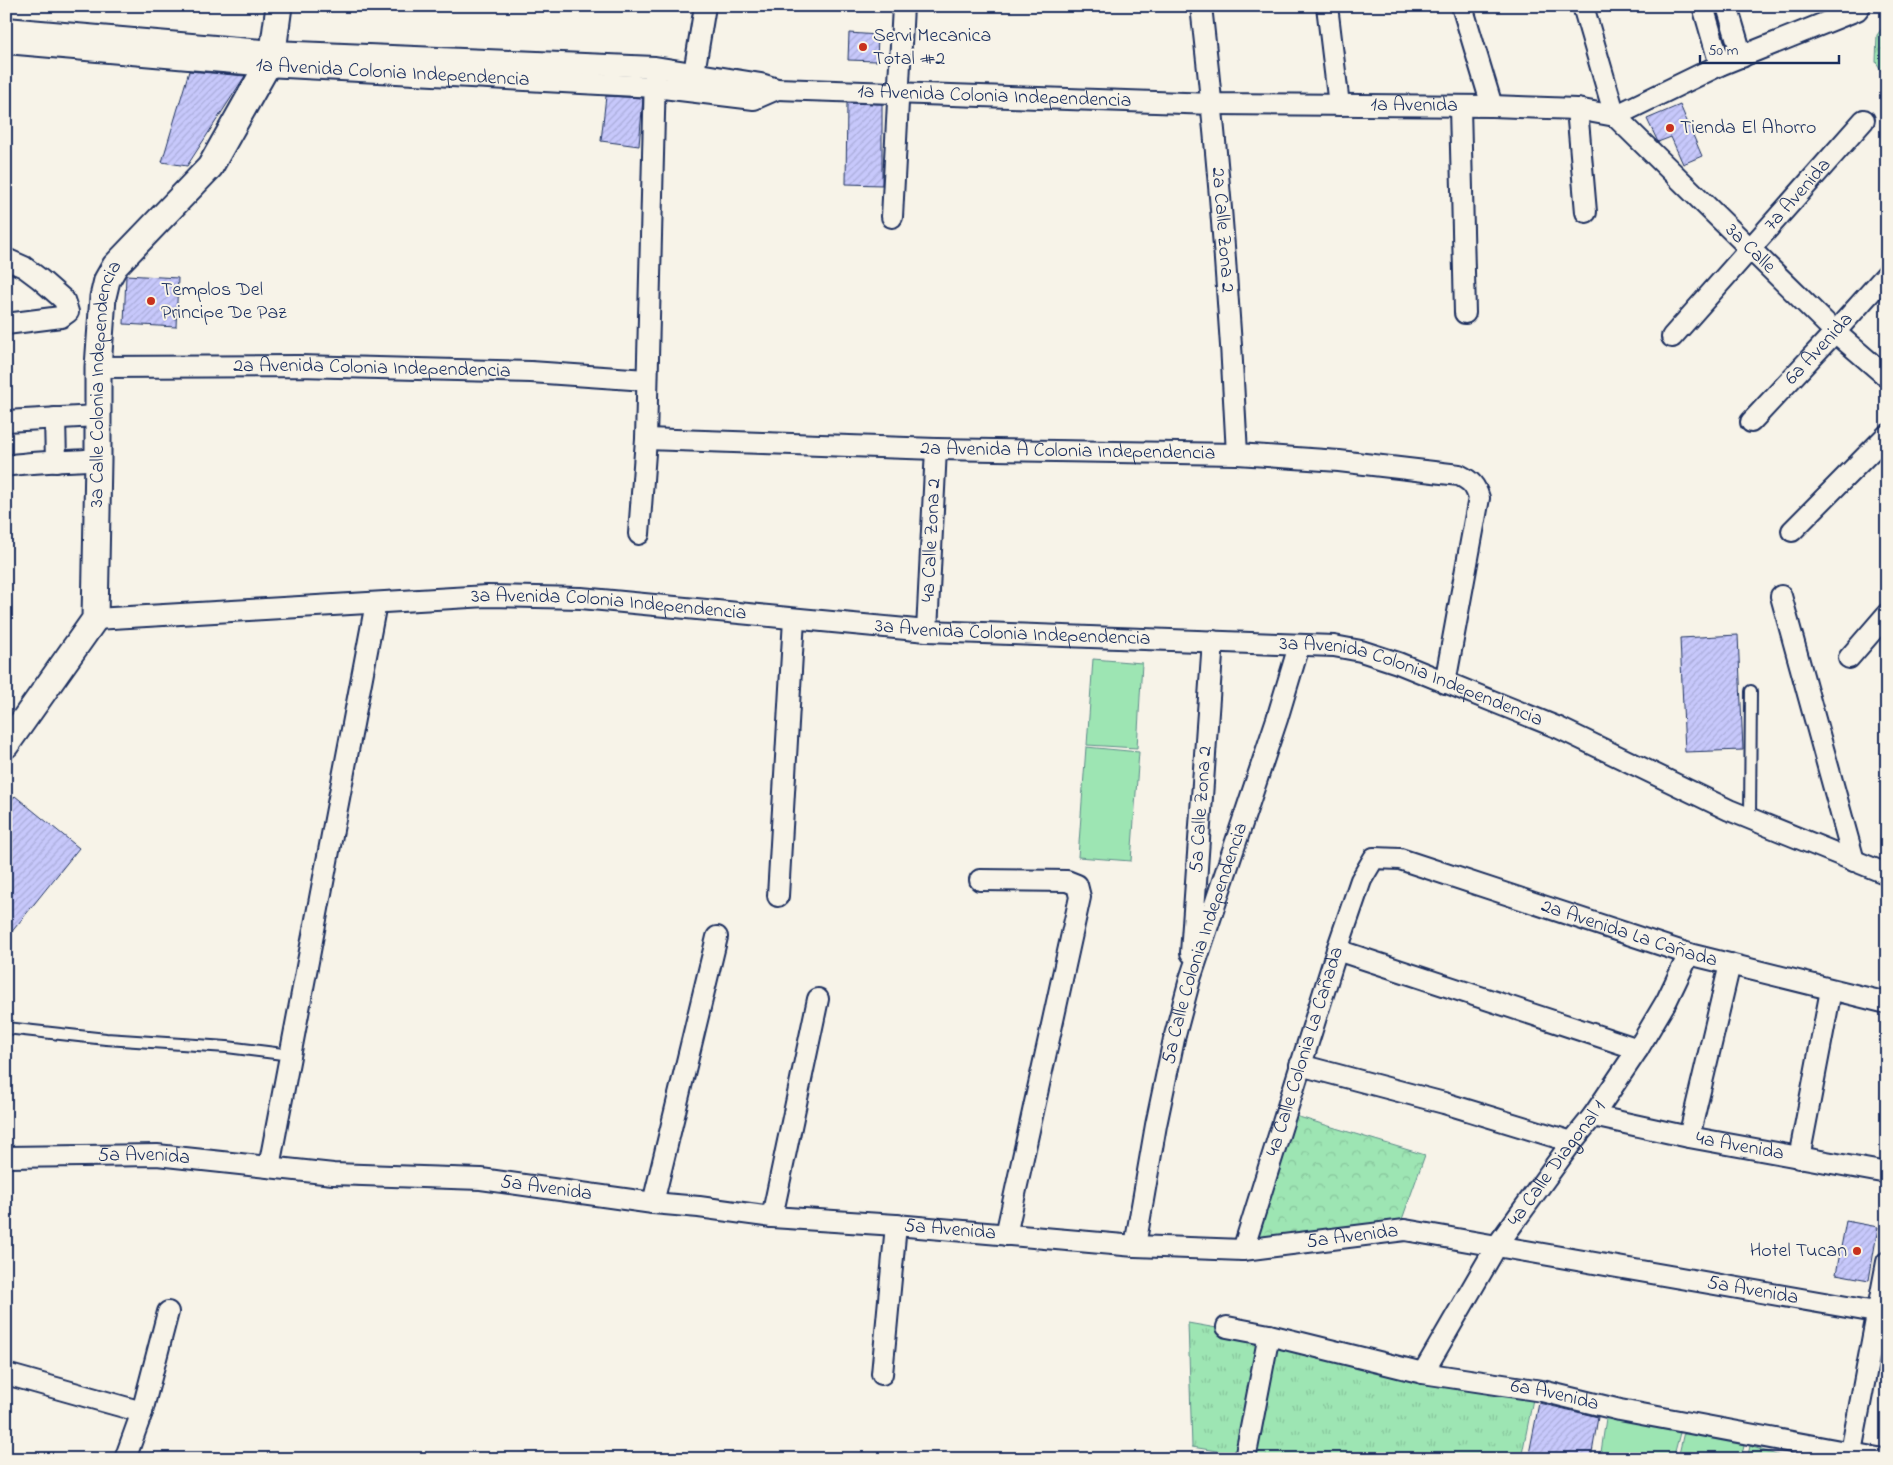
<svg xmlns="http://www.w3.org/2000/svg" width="1893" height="1465" font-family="'Indie Flower',sans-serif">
<defs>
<pattern id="grass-tufts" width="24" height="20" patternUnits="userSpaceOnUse" patternTransform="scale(1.25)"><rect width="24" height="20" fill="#9de5b3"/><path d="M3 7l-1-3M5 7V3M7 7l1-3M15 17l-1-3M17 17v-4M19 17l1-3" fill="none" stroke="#87c59c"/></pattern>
<pattern id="forest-crowns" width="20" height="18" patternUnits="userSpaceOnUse" patternTransform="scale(1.25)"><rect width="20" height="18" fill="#9de5b3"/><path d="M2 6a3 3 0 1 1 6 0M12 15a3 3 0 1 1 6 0" fill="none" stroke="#87c59c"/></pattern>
<pattern id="building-hatch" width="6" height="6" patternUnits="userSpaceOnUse" patternTransform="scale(1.25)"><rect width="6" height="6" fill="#c7c8fb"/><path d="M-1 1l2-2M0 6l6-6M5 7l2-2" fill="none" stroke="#aaacda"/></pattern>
</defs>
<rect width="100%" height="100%" fill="#f7f3e8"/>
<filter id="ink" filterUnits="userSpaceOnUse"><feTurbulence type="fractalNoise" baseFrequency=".02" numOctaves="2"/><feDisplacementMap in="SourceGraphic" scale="10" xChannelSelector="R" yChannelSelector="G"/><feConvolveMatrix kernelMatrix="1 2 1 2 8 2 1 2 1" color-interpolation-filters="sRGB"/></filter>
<g filter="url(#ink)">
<path fill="url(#grass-tufts)" stroke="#5c8a88" d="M 1188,1323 L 1536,1384 L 1521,1459 L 1266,1459 L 1192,1447 Z"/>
<g fill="url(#forest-crowns)" stroke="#5c8a88">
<path d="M 1887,22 L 1887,79 L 1876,62 L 1877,35 Z"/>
<path d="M 1289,1114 L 1425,1155 L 1400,1225 L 1247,1248 Z"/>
<path d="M 1750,1446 L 1788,1459 L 1747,1459 Z"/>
</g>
<g fill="#9de5b3" stroke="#5c8a88">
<path d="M 1093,659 L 1142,663 L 1137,748 L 1087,745 Z"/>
<path d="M 1086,747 L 1139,752 L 1131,861 L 1078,857 Z"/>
<path d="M 1609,1398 L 1685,1414 L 1673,1459 L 1600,1459 Z"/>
<path d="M 1685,1427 L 1745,1440 L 1741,1459 L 1678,1459 Z"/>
</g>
<g fill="url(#building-hatch)" stroke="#1b2f5e">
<path d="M 849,33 L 878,35 L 877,61 L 848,60 Z"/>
<path d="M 189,71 L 245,76 L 187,166 L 162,162 Z"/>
<path d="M 606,96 L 643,98 L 639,146 L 601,141 Z"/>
<path d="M 847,103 L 882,104 L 882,185 L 846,184 Z"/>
<path d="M 1680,105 L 1702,156 L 1683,164 L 1671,137 L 1658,142 L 1647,119 Z"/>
<path d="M 126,275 L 178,278 L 176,327 L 124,324 Z"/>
<path d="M 1738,635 L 1743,750 L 1685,752 L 1680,638 Z"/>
<path d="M 15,796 L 79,848 L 6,939 L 6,807 Z"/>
<path d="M 1846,1221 L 1878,1227 L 1869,1280 L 1836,1274 Z"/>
<path d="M 1539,1403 L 1598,1417 L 1591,1459 L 1528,1459 Z"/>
</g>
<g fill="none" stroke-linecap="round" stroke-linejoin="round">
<defs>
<g id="service">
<path d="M 1750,819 L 1751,691"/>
<path d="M 6,1028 L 106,1039 L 227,1047 L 291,1055"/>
</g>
<g id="minor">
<path id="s1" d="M 1201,6 C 1218,155 1230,305 1237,454"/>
<path d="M 1327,6 L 1339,105"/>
<path d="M 1462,6 L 1492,106"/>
<path id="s2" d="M 1583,6 L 1615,116 L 1835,332 L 1887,377"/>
<path d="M 1703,6 L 1720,65"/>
<path d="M 1727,6 L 1742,57"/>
<path id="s3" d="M 6,28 L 273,51 L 655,67 L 761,84 L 777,89 L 1213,104 L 1492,106 L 1577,109 L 1615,116"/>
<path id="s4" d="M 6,43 L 267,66 L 655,87 L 754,99 L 777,89"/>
<path d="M 690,86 L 694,73 L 705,6"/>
<path d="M 1460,107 L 1465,313"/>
<path d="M 1577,109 L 1586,212"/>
<path d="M 1615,116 L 1720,65 L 1857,10 L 1860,6"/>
<path d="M 892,217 L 903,6"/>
<path d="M 6,259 L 24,267 L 40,279 L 64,300 L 68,312 L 61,317 L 6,324"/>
<path id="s5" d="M 1672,337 L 1864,120"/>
<path id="s6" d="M 98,367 L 299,366 L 531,372 L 646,380"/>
<path d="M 55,418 L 56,462"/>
<path d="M 6,421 L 97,416"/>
<path id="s7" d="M 1751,422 L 1835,332 L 1887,274"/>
<path id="s8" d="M 646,439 L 936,449 L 1237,454 L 1339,461 L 1459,475 C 1471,481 1475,485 1479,498 L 1445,683"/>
<path d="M 6,466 C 37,461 67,462 98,459"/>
<path d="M 1792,531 L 1887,435"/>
<path d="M 639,534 L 646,439 L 655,74"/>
<path d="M 1781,596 L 1854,861"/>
<path id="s9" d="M 95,619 L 487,596 L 581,598 L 927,631 L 1334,646 L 1361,651 L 1398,663 L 1559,728 L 1729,810 L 1887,874"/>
<path id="s10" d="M 927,631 L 936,449"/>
<path d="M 1849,658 L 1887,614"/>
<path d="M 980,880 L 1067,881 L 1077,885 L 1080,897 L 1006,1235"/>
<path d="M 778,896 L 794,619"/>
<path d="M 1337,950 L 1638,1049"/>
<path id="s11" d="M 1191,953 L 1213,641"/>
<path d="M 1300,1065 L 1444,1103 L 1572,1142"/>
<path id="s12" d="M 1593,1116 L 1689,1137 L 1887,1173"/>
<path d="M 1689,1137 L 1730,964"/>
<path id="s13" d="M 6,1157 L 157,1155 L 333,1174 L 481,1179 L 653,1203 L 699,1207 L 772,1217 L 896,1225 L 1135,1246 L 1243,1250 L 1405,1230 L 1887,1314"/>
<path d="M 1799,1158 L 1831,990"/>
<path d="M 269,1167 L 376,603"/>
<path d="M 653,1203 L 717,937"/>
<path d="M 772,1217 L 818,999"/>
<path id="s14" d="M 1135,1246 L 1156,1125 L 1174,1039 L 1190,979 L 1277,719 L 1299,646"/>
<path id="s15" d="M 1243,1250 L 1337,950 L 1361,880 L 1374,858 L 1400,859 L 1689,954 L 1887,1003"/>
<path id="s16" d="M 1227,1327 L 1269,1335 L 1423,1373 L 1542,1391 L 1620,1410 L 1883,1459"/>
<path id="s17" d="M 1423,1373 L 1496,1247 L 1572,1142 L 1593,1116 L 1638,1049 L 1667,1000 L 1689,954"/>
<path d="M 6,1374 L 142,1412"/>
<path d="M 882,1374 L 896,1225"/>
<path d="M 1851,1452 L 1887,1262"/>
<path d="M 125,1459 L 142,1412 L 168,1312"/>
<path d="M 1245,1459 L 1269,1335"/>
</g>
<g id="tertiary">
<path id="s18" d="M 6,745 L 95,619 L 98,459 L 98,367 L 103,297 L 107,280 L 115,266 L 210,167 L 267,66 L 273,51 L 279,6"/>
</g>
</defs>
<use href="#service" stroke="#1b2f5e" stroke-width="14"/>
<use href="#minor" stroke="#1b2f5e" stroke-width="24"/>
<use href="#tertiary" stroke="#1b2f5e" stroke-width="29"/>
<use href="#service" stroke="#f7f3e8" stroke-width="10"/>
<use href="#minor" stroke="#f7f3e8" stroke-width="20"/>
<use href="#tertiary" stroke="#f7f3e8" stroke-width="25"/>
</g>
</g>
<g fill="#c8321e" stroke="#f7f3e8" stroke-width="2">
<circle cx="863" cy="47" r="5"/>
<circle cx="1670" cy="128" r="5"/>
<circle cx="151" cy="301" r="5"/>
<circle cx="1857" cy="1251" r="5"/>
</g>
<g text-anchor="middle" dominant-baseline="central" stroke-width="4" stroke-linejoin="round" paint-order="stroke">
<g font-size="20" fill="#1b2f5e" stroke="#f7f3e8" text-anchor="start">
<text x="873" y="36">Servi Mecanica<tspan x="873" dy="23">Total #2</tspan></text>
<text x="1680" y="128">Tienda El Ahorro</text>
<text x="161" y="290">Templos Del<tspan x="161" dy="23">Principe De Paz</tspan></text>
<text x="1847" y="1251" text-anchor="end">Hotel Tucan</text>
</g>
<g font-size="20" fill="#1b2f5e" stroke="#f7f3e8">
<text stroke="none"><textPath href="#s4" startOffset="388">1a Avenida Colonia Independencia</textPath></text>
<text stroke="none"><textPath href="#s3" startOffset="992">1a Avenida Colonia Independencia</textPath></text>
<text stroke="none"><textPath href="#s3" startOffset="1412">1a Avenida</textPath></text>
<text stroke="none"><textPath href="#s5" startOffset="190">7a Avenida</textPath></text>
<text stroke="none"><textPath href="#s1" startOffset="225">2a Calle Zona 2</textPath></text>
<text stroke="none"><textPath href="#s2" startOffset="304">3a Calle</textPath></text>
<text stroke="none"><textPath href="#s7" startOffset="100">6a Avenida</textPath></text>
<text stroke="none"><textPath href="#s6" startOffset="274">2a Avenida Colonia Independencia</textPath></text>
<text stroke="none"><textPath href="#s18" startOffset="390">3a Calle Colonia Independencia</textPath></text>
<text stroke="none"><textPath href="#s8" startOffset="422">2a Avenida A Colonia Independencia</textPath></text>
<text stroke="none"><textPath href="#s10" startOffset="91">4a Calle Zona 2</textPath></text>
<text stroke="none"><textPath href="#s9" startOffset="515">3a Avenida Colonia Independencia</textPath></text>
<text stroke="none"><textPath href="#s9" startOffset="920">3a Avenida Colonia Independencia</textPath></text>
<text stroke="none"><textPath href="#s9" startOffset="1325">3a Avenida Colonia Independencia</textPath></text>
<text stroke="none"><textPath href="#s11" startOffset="144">5a Calle Zona 2</textPath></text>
<text stroke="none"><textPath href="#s15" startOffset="681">2a Avenida La Cañada</textPath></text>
<text stroke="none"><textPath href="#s14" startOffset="311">5a Calle Colonia Independencia</textPath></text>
<text stroke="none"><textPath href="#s15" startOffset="208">4a Calle Colonia La Cañada</textPath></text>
<text stroke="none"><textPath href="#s12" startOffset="150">4a Avenida</textPath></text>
<text stroke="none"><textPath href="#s13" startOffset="138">5a Avenida</textPath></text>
<text stroke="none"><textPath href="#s17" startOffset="249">4a Calle Diagonal 1</textPath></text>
<text stroke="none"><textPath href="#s13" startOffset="542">5a Avenida</textPath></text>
<text stroke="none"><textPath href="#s13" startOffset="948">5a Avenida</textPath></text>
<text stroke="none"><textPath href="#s13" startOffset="1352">5a Avenida</textPath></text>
<text stroke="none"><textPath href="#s13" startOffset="1758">5a Avenida</textPath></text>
<text stroke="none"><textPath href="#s16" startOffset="335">6a Avenida</textPath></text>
</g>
</g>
<rect width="1893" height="1465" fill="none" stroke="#f7f3e8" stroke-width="25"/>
<rect x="12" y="12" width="1868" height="1440" fill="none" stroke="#1b2f5e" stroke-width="2" filter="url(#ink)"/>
<path d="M1700 55v8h139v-8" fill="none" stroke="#1b2f5e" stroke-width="2.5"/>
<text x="1708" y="55" font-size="15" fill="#1b2f5e" stroke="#f7f3e8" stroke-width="4" paint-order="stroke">50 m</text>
</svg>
